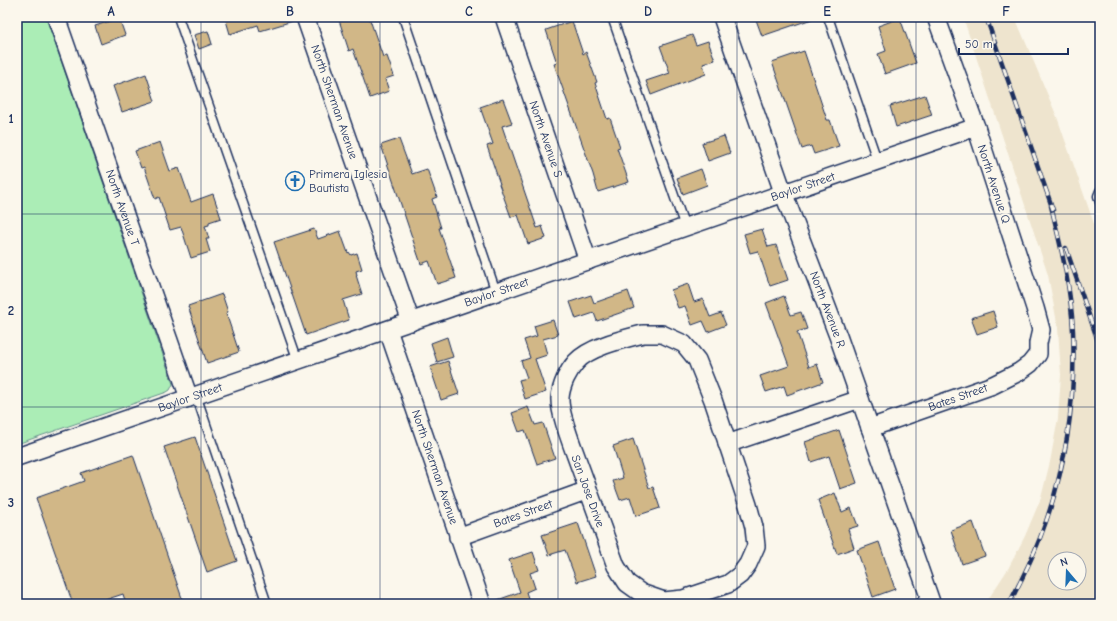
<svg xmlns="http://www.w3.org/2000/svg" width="1117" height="621" font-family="'Comic Neue',sans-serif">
<rect width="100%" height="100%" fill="#fbf7ec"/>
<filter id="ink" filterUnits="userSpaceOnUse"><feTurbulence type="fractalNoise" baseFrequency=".025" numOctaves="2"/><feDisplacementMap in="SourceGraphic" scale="8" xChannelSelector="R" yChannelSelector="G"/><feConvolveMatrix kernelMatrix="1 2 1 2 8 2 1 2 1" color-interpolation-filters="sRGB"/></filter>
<g filter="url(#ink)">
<path fill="#eee4ce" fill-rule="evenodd" d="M 963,17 L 1015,17 L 1057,117 L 1100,241 L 1100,604 L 985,604 L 1008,569 L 1025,536 L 1041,498 L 1050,462 L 1058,418 L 1061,375 L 1058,328 L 1048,275 ZM 1055,559 L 1079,559 L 1079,583 L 1055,583 Z"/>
<path fill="#abedb6" stroke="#638e8a" d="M 17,17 L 46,17 L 173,384 L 170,390 L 167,392 L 17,444 Z"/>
<g fill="#d1b787" stroke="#1b2f5e">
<path d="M 225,17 L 295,17 L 296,20 L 260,31 L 258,25 L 230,34 Z"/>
<path d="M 338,17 L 369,17 L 383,57 L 387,56 L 394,76 L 385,79 L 389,91 L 370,98 L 353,49 L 349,51 Z"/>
<path d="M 755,17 L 812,17 L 812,19 L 762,36 Z"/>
<path d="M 119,18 L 125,35 L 101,44 L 95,26 Z"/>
<path d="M 900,18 L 916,63 L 885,74 L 878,54 L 886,51 L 878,26 Z"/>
<path d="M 572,21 L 583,54 L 586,52 L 597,82 L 595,83 L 607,119 L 610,118 L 620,147 L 617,148 L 629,182 L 598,192 L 593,174 L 554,64 L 557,63 L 546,30 Z"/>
<path d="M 208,31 L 212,44 L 199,49 L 194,35 Z"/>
<path d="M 692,35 L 696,45 L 708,41 L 715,60 L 703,64 L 706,74 L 651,95 L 646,81 L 670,73 L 660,46 Z"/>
<path d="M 804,51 L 827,120 L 830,120 L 839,146 L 814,154 L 811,146 L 802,149 L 772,62 Z"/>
<path d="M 146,74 L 155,101 L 122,112 L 113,86 Z"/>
<path d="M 925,95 L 932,115 L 896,127 L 890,106 Z"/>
<path d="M 503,99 L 512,123 L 502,126 L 537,228 L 542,226 L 546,238 L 528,244 L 518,215 L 511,217 L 499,184 L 500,184 L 487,146 L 493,144 L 480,107 Z"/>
<path d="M 724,136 L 730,153 L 708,161 L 702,143 Z"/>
<path d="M 399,139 L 412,174 L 427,169 L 437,197 L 432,199 L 441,228 L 439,228 L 456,278 L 437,284 L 429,261 L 421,264 L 381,145 Z"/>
<path d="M 160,142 L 170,171 L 179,168 L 191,202 L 213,194 L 221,218 L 209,222 L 209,225 L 205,226 L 209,239 L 206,239 L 210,252 L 191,258 L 181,227 L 170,230 L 159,197 L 155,199 L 144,167 L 141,168 L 135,151 Z"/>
<path d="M 701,169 L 707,185 L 683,194 L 677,178 Z"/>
<path d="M 314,229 L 318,239 L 340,231 L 348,253 L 349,252 L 351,255 L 357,253 L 362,269 L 356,271 L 357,275 L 356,275 L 362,294 L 343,300 L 349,320 L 306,335 L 274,242 Z"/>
<path d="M 762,229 L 768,247 L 776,245 L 788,280 L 770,286 L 758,251 L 750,253 L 744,234 Z"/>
<path d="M 688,284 L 694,302 L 703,299 L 710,317 L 721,313 L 726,325 L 708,332 L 703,321 L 692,325 L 685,306 L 678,308 L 671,290 Z"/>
<path d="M 628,291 L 634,308 L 597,321 L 594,313 L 576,319 L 570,302 L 591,295 L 594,303 Z"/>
<path d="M 222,294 L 228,312 L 226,313 L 239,352 L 207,363 L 188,306 Z"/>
<path d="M 784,296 L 791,315 L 801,312 L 807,329 L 797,332 L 809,367 L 817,364 L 823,382 L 787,395 L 784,386 L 766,392 L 760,376 L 789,366 L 766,303 Z"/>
<path d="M 993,311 L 998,327 L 977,334 L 971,318 Z"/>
<path d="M 553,320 L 558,335 L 543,339 L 547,355 L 535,359 L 546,392 L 525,399 L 519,380 L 527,378 L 521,361 L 530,358 L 524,340 L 537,336 L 534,326 Z"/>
<path d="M 447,337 L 453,357 L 437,362 L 431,343 Z"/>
<path d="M 448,361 L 459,394 L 441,400 L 430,367 Z"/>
<path d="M 528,407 L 535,425 L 543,423 L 555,458 L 537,464 L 525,430 L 519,432 L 512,413 Z"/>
<path d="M 839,430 L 857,483 L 840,489 L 829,456 L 811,462 L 805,442 Z"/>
<path d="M 195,437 L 237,561 L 207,572 L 164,447 Z"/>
<path d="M 633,439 L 649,488 L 653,487 L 660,508 L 636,516 L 630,497 L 620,500 L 613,481 L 623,478 L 613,446 Z"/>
<path d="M 133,455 L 184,604 L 126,604 L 123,594 L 93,604 L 73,604 L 36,498 L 84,481 L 81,473 Z"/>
<path d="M 835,493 L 842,512 L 851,508 L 858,526 L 848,529 L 854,548 L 837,554 L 818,500 Z"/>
<path d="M 973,522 L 985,556 L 962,564 L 951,530 Z"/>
<path d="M 578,523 L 596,576 L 577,582 L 565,550 L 549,555 L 542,535 Z"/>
<path d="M 879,542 L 895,589 L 873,597 L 857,550 Z"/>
<path d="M 533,552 L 539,570 L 530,573 L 535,588 L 526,592 L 530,604 L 492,604 L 492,602 L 520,592 L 509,560 Z"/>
</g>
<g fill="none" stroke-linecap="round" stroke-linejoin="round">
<defs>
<g id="lane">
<path d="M 178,17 L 298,361"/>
<path d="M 403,17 L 496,292"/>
<path d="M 612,17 L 685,227"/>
<path d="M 828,17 L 877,160"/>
<path d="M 1100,191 L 1098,196 L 1100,202"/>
<path d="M 196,395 L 267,604"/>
</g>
<g id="street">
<path id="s1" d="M 56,17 L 189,398"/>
<path id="s2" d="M 305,17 L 411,322"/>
<path id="s3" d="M 504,17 L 588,261"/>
<path id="s4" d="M 722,17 L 783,192 L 838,336 L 931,602 L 925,604"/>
<path id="s5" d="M 388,330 L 482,604"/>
<path d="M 643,334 L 662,334 L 684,344 L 697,360 L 713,400 L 748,505 L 754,527 L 756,546 L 748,564 L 740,575 L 728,584 L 683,599 L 664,601 L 641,593 L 627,583 L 616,566 C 603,530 590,495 577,459 C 572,445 559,412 560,398 C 561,385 568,371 576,362 C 589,347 624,339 643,334 Z"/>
<path id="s6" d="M 870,428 L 993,385 L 1019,372 L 1030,364 L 1038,354 L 1038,343 L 1041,330 L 1035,308 L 976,127 L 936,17"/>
<path d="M 727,444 L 860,399"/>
<path id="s7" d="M 17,457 L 976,127"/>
<path id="s8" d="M 458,537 L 588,490"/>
</g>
</defs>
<use href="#lane" stroke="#1b2f5e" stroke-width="11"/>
<use href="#street" stroke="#1b2f5e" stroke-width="20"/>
<use href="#lane" stroke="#fbf7ec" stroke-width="8"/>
<use href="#street" stroke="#fbf7ec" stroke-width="17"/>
<defs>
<g id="rail">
<path d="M 986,17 L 1053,210"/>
<path d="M 1066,248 L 1100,347"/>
<path d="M 1009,604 C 1020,583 1031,561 1040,538 C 1065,473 1076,401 1073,331 C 1071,288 1061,247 1051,206"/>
</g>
</defs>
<use href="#rail" stroke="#1b2f5e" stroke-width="4.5"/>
<use href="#rail" stroke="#fbf7ec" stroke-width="3" stroke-dasharray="9" stroke-linecap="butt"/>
</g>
</g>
<path fill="none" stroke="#1b2f5e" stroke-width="1" stroke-opacity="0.55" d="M 201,17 L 201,604M 380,17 L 380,604M 558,17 L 558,604M 737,17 L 737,604M 916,17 L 916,604M 17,214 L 1100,214M 17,407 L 1100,407"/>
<defs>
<symbol id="church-ring" viewBox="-11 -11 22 22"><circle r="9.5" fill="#fbf7ec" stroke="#1f6fb2" stroke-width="1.5"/><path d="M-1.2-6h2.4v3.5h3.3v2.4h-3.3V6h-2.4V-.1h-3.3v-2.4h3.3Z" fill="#1f6fb2"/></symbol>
</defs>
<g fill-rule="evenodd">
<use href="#church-ring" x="284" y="170" width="22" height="22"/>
</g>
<g text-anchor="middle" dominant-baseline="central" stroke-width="4" stroke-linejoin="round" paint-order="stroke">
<g font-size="12" fill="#1b2f5e" stroke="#fbf7ec">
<text stroke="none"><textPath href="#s2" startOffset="90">North Sherman Avenue</textPath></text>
<text stroke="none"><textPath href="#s3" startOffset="129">North Avenue S</textPath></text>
<text transform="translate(994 184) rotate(72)">North Avenue Q</text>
<text stroke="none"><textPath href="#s7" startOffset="831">Baylor Street</textPath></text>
<text stroke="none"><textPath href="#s1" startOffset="202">North Avenue T</textPath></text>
<text stroke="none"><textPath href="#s7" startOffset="507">Baylor Street</textPath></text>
<text stroke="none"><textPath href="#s4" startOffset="311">North Avenue R</textPath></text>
<text stroke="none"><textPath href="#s7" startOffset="183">Baylor Street</textPath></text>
<text stroke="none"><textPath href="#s6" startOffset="93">Bates Street</textPath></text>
<text stroke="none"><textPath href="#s5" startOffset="145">North Sherman Avenue</textPath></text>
<text transform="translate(588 491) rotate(70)">San Jose Drive</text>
<text stroke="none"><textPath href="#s8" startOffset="69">Bates Street</textPath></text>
</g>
<g font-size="12" fill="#1b2f5e" stroke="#fbf7ec" text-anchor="start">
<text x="309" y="174">Primera Iglesia<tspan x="309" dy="14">Bautista</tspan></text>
</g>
</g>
<rect width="1117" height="621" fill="none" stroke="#fbf7ec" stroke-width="44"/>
<g transform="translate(1067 571) rotate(341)"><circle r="19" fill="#fbf7ec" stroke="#a1a7b3"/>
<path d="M0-3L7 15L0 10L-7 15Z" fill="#1f6fb2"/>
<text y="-6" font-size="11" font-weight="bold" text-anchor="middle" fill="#1b2f5e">N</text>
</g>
<path d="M959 48v6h109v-6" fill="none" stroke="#1b2f5e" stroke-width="2"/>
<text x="965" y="48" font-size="12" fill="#1b2f5e" stroke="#fbf7ec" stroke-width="3" paint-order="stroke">50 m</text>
<rect x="22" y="22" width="1073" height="577" fill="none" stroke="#1b2f5e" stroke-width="1.5"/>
<g font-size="13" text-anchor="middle" font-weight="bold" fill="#1b2f5e">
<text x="111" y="16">A</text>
<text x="290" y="16">B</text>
<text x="469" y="16">C</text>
<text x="648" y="16">D</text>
<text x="827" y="16">E</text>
<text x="1006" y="16">F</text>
<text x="11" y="123">1</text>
<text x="11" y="315">2</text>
<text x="11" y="507">3</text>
</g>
</svg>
